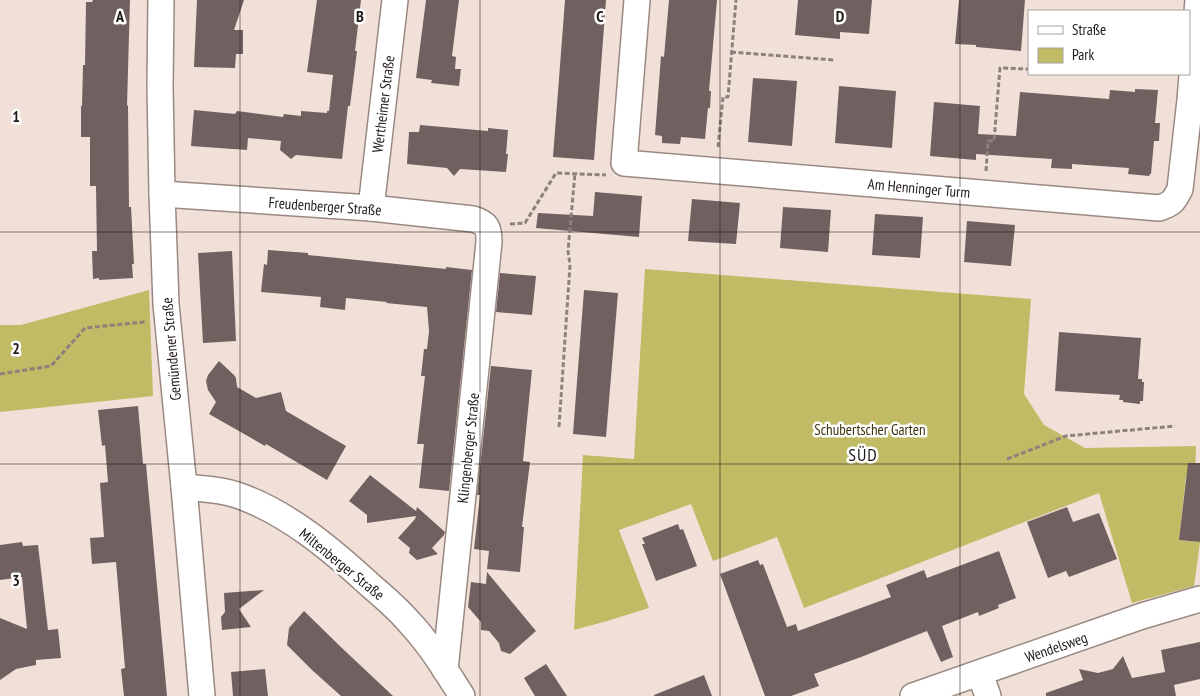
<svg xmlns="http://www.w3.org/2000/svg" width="1200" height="696" font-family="'PT Sans Narrow',sans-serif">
<rect width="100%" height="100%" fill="#f1e0d8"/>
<g fill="#c0bb64">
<path d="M 645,269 L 1031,299 L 1024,394 L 1044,425 L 1085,448 L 1196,446 L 1195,476 L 1186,476 L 1179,540 L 1200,542 L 1194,586 L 1132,603 L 1099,493 L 804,608 L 777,537 L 713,561 L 691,504 L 619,530 L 649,608 L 607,621 L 574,630 L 583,455 L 634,459 Z"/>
<path d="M 149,290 L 153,396 L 0,412 L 0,325 L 21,325 Z"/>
</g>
<g fill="#716060">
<path d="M 93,0 L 130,0 L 127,106 L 128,105 L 129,207 L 131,207 L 134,264 L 132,264 L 133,278 L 99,280 L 99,278 L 93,279 L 92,251 L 97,251 L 96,186 L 90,186 L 90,137 L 81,137 L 81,106 L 82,106 L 83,65 L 85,65 L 86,2 L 92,2 Z"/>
<path d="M 197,0 L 244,0 L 234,30 L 243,30 L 243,54 L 236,54 L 235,68 L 194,67 Z"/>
<path d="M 317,0 L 361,0 L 355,51 L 357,51 L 350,106 L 348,106 L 342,159 L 296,155 L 291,159 L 280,150 L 281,141 L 248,138 L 247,150 L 191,146 L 194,110 L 235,114 L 237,111 L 283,117 L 284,114 L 301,116 L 301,111 L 327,113 L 327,111 L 329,111 L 333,75 L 307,72 Z"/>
<path d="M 426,0 L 459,0 L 452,56 L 456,57 L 455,69 L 461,69 L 459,86 L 431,83 L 432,80 L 416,78 Z"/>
<path d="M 565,0 L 606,0 L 594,160 L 553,157 Z"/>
<path d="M 669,0 L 717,0 L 709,91 L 711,91 L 710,108 L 708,108 L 705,139 L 681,137 L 680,144 L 662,143 L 662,136 L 655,135 L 661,56 L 664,57 Z"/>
<path d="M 798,0 L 872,0 L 869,34 L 840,32 L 840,39 L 795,35 Z"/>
<path d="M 959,0 L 1025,0 L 1021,51 L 976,47 L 976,45 L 955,44 Z"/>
<path d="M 753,78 L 797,81 L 792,146 L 748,142 Z"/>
<path d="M 839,86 L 896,91 L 892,148 L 835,143 Z"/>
<path d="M 1135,89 L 1158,90 L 1155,123 L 1160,123 L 1159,141 L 1154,141 L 1151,174 L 1150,174 L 1149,176 L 1128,174 L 1129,168 L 1072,164 L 1072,169 L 1051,168 L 1052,159 L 976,154 L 976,160 L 930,156 L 934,102 L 980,106 L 978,134 L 1016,136 L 1020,92 L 1109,99 L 1110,90 L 1135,92 Z"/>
<path d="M 420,125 L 488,131 L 488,128 L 508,130 L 506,154 L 508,154 L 506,172 L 460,169 L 454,176 L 447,168 L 407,164 L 409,132 L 419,132 Z"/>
<path d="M 595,192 L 642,196 L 639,237 L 536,228 L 538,213 L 593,216 Z"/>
<path d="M 692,199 L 740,203 L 736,244 L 688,241 Z"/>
<path d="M 783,207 L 831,210 L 828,252 L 780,248 Z"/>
<path d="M 875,214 L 923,217 L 920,258 L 872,255 Z"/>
<path d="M 967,221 L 1015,225 L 1011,266 L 964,262 Z"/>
<path d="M 268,250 L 308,253 L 308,255 L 446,269 L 446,267 L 472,270 L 449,491 L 419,488 L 424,444 L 417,444 L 425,376 L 421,376 L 424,349 L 427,349 L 429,331 L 427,307 L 386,303 L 387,302 L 346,298 L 345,310 L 320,307 L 321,297 L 261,292 L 264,264 L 267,265 Z"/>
<path d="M 232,251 L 236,341 L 203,343 L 198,253 Z"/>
<path d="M 500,273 L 536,276 L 532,315 L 496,312 Z"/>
<path d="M 584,290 L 618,293 L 606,437 L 573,434 Z"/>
<path d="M 1059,332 L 1141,338 L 1138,379 L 1142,379 L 1142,382 L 1144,382 L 1143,401 L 1140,401 L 1140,404 L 1123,402 L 1123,400 L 1119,400 L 1120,395 L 1055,391 Z"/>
<path d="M 219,361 L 234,375 L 236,378 L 237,387 L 256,398 L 281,392 L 286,411 L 346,446 L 327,480 L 266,444 L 265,446 L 209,414 L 216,402 L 208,390 L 206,381 L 208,375 Z"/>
<path d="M 491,366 L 532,370 L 523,461 L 530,462 L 522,527 L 524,527 L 520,572 L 487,569 L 489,551 L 474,549 L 480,495 L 477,495 Z"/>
<path d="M 138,406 L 143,464 L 146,464 L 167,696 L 124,696 L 121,669 L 125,668 L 116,562 L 92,564 L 90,538 L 104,537 L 100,483 L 108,482 L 105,445 L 102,446 L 98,410 Z"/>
<path d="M 1188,463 L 1200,463 L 1200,542 L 1179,540 Z"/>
<path d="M 370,475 L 416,511 L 417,507 L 445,532 L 444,535 L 432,548 L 438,554 L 417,560 L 409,553 L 410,548 L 398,538 L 415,519 L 416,516 L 367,523 L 367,515 L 349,501 Z"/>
<path d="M 1067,507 L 1073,522 L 1099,513 L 1117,559 L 1069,577 L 1066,571 L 1048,578 L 1027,522 Z"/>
<path d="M 678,524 L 680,530 L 683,529 L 697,566 L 656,581 L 642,544 L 645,544 L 642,538 Z"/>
<path d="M 22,542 L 23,546 L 38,545 L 48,630 L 58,629 L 61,658 L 36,660 L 36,665 L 16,669 L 0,680 L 0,618 L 27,629 L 22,577 L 0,580 L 0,545 Z"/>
<path d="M 999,551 L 1016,598 L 998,605 L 999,608 L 979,616 L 978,612 L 942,626 L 953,657 L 941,662 L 927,631 L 861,657 L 814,674 L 819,686 L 791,696 L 765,696 L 720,574 L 758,560 L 760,565 L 763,564 L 787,627 L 796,624 L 798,631 L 891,597 L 886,585 L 924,570 L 927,578 Z"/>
<path d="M 487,572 L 536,631 L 510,654 L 501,651 L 499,643 L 489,631 L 481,630 L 481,622 L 468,607 L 471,582 L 486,584 Z"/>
<path d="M 264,590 L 239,609 L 251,627 L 222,630 L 221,617 L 225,612 L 224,593 Z"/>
<path d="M 304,611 L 344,650 L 393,696 L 341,696 L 312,670 L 287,645 L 289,628 Z"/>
<path d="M 1200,642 L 1200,679 L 1174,685 L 1176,696 L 1046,696 L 1046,693 L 1083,680 L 1079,669 L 1098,673 L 1113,669 L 1123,656 L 1132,678 L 1165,672 L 1161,650 Z"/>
<path d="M 546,664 L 567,696 L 535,696 L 524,678 Z"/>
<path d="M 265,669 L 268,696 L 233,696 L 231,672 Z"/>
<path d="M 704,675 L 712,696 L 654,696 L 654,695 Z"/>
</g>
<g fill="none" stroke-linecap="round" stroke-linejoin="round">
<defs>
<g id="minor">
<path d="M 161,0 L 160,87 L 162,194 L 166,304 L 184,487 L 202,696"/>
<path d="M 637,0 L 624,163 L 1159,208 C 1172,204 1174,201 1180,189 L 1190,100 L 1198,0"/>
<path d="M 162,194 L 371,208 L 473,219 C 487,223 489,228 489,242 L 445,670"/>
<path d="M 371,208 L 395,0"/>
<path d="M 184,487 C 202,489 220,489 237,495 C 287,512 332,550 371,586 C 384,597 398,609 409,622 C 430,644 446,671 462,696"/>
<path d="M 980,674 L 988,696"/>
<path d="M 913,696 L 1142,616 L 1200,599"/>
</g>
</defs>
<use href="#minor" stroke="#998982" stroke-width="28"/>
<g stroke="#8d817c" stroke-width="3" stroke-dasharray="5 2.5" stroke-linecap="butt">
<path d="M 731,52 L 834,60"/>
<path d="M 718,147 L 723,97 L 728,97 L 736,0"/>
<path d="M 986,171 L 988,141 L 994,141 L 1000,68 L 1029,69"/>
<path d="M 510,224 L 525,223 L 556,173 L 606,175"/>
<path d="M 0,374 L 51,366 L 85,328 L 145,322"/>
<path d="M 559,427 L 570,265 L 568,251 L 575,173"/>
<path d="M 1007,459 L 1066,436 L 1175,426"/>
</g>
<use href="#minor" stroke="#fff" stroke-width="25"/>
</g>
<path fill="none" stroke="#201a17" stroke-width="1" stroke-opacity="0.55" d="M 240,0 L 240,696M 480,0 L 480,696M 720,0 L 720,696M 960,0 L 960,696M 0,232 L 1200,232M 0,464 L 1200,464"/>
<g text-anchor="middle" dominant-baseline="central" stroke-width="5" stroke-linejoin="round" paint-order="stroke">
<g font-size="15" fill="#201a17" stroke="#fff">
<text transform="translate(383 104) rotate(-83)">Wertheimer Straße</text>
<text transform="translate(919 188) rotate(5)">Am Henninger Turm</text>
<text transform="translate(325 206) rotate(4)">Freudenberger Straße</text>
<text transform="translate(171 349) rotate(-95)">Gemündener Straße</text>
<text transform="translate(468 448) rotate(-84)">Klingenberger Straße</text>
<text transform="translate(342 564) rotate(39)">Miltenberger Straße</text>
<text transform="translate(1056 647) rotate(-19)">Wendelsweg</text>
</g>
<g font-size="15" fill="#37350c" stroke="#fff">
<text x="870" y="429">Schubertscher Garten</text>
</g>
<g font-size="18" letter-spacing="1" fill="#201a17" stroke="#fff">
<text x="863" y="454">SÜD</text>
</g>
</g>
<g font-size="16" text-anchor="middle" font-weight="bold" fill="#201a17" stroke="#fff" stroke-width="5" stroke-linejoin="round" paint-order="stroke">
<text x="120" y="22">A</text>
<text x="360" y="22">B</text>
<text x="600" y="22">C</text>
<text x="840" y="22">D</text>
<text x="16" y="122">1</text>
<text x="16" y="354">2</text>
<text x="16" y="586">3</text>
</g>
<rect x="1028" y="10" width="162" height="65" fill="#ffffff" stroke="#a6a3a2"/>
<rect x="1038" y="26" width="25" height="8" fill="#ffffff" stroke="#a6a3a2"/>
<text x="1072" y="35" font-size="15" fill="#201a17">Straße</text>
<rect x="1038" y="48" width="25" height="15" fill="#c0bb64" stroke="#a6a3a2"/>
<text x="1072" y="60" font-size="15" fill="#201a17">Park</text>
</svg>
